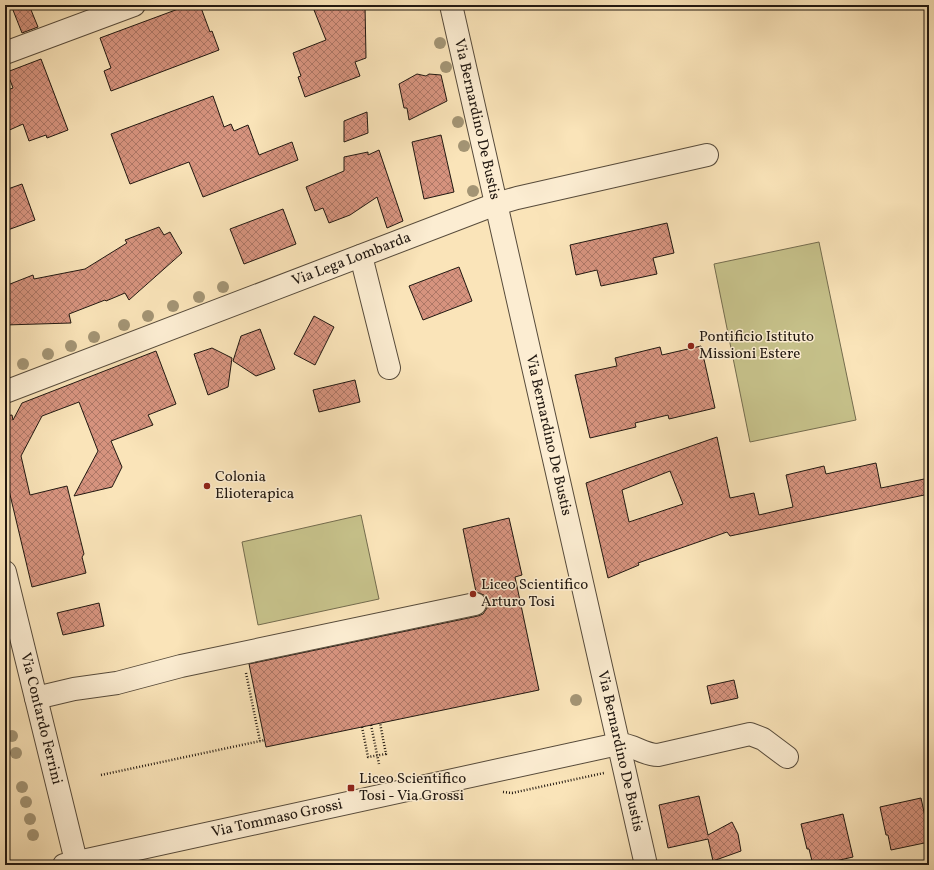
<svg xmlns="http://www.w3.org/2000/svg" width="934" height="870" font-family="Vollkorn,serif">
<defs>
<pattern id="building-cross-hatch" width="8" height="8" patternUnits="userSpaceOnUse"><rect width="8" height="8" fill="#d6937e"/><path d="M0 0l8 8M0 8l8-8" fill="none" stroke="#ad7766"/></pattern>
</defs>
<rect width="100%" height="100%" fill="#fae4b9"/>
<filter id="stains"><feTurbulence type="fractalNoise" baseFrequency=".005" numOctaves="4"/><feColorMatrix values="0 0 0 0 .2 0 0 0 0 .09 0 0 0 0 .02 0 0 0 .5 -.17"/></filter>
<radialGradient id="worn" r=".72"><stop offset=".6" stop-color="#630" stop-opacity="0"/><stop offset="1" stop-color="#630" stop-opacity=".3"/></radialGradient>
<g fill="#c6c18a" stroke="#746c4e">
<path d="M 819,242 L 856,420 L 750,442 L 714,264 Z"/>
<path d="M 361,515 L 379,599 L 258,625 L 242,542 Z"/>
</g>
<g fill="url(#building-cross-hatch)" stroke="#211811" fill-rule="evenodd">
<path d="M 11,5 L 29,5 L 38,27 L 22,33 Z"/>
<path d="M 189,5 L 200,5 L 210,32 L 212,31 L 219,50 L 111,91 L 104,71 L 111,68 L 100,38 Z"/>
<path d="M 312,5 L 365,5 L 366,58 L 355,62 L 360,76 L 305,97 L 298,77 L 301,76 L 293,53 L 326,40 Z"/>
<path d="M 41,59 L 68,130 L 47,138 L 46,135 L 29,141 L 23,124 L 5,132 L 5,91 L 13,88 L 7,72 Z"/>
<path d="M 417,74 L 426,76 L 429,74 L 441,75 L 447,101 L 409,120 L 407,108 L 404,108 L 399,84 Z"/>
<path d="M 213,96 L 224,127 L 231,124 L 234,131 L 248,125 L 259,155 L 292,142 L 298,160 L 203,197 L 189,162 L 130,184 L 111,134 Z"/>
<path d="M 367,112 L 368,133 L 344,142 L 344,121 Z"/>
<path d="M 441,135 L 454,192 L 424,199 L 412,142 Z"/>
<path d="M 379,150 L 403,221 L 387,228 L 377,197 L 350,215 L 329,223 L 323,208 L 315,211 L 306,187 L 344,171 L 344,157 L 368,152 L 368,155 Z"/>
<path d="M 22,184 L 35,220 L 5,231 L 5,190 Z"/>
<path d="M 283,209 L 296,244 L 244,264 L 230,229 Z"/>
<path d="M 667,223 L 674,253 L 653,258 L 657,274 L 601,286 L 597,270 L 576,275 L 570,245 Z"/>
<path d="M 159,227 L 164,235 L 170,232 L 182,253 L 129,300 L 125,293 L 106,301 L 105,300 L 69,314 L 71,323 L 5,325 L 5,286 L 33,275 L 34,279 L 85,269 L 127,243 L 125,240 Z"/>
<path d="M 459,267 L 472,301 L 423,320 L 409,286 Z"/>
<path d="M 314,316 L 334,327 L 315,365 L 294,354 Z"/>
<path d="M 260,329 L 275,369 L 256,376 L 233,361 L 241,336 Z"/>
<path d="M 701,346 L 715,408 L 669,419 L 668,415 L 635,423 L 636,427 L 590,438 L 575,375 L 617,366 L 615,358 L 660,347 L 662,355 Z"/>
<path d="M 212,348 L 232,358 L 228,387 L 208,395 L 194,354 Z"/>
<path d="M 156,351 L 176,404 L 148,415 L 153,425 L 111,441 L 122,467 L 112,487 L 74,496 L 98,451 L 79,402 L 42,416 L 21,456 L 30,495 L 67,486 L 84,554 L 82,557 L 86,573 L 32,587 L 7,482 L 5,486 L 5,416 L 12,415 L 13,420 L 22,403 Z"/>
<path d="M 355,380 L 360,402 L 319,412 L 313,390 Z"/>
<path d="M 717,437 L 730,498 L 754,493 L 759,515 L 793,507 L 786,475 L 824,466 L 826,474 L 876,463 L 881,488 L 929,478 L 929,494 L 730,536 L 727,532 L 638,563 L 639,565 L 608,578 L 586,483 ZM 670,471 L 683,504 L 629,522 L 622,490 Z"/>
<path d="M 509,518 L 522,575 L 515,577 L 539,690 L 266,747 L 249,664 L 478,616 L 483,614 L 487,608 L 487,601 L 484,595 L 476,592 L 463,529 Z"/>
<path d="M 99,603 L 104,626 L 63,635 L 57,613 Z"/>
<path d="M 734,680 L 738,698 L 711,704 L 707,686 Z"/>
<path d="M 699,796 L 708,835 L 732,822 L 738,834 L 741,851 L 713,861 L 708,839 L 668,848 L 659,805 Z"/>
<path d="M 921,798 L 929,835 L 929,842 L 891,850 L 888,835 L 886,835 L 880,807 Z"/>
<path d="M 843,814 L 853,857 L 818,865 L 813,865 L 809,849 L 807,849 L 801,824 Z"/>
</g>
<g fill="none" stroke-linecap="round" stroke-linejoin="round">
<defs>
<g id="minor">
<path id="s1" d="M 451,5 L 646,865"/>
<path d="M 5,53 L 134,5"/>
<path d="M 361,256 L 389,368"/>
<path id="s2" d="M 5,392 L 496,204 L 517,198 L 707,155"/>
<path id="s3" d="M 5,572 L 77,865"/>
<path d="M 36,698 L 74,689 L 117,683 L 181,666 L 475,604"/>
<path id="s4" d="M 64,865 L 618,744 C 633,744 643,755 658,755 L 750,734 L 763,739 L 787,757"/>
</g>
</defs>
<use href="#minor" stroke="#574b3b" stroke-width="24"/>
<g stroke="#211811" stroke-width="2.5" stroke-dasharray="1 2" stroke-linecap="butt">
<path d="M 246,673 L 260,741"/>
<path d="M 371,725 L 379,764"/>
<path d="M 362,727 L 368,757 L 386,754 L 380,723"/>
<path d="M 101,775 L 265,740"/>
<path d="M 503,792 L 512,793 L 604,773"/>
</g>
<use href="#minor" stroke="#fcedd2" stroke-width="22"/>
</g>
<g fill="#a39474">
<circle cx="440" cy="43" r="6"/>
<circle cx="446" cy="67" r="6"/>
<circle cx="458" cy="122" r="6"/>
<circle cx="464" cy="146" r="6"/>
<circle cx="473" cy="191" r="6"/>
<circle cx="223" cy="287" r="6"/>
<circle cx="199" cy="297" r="6"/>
<circle cx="173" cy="306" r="6"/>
<circle cx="148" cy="316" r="6"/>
<circle cx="124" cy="325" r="6"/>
<circle cx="94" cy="337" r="6"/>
<circle cx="71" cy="346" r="6"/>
<circle cx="48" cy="354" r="6"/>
<circle cx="23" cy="364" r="6"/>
<circle cx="576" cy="700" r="6"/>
<circle cx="12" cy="736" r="6"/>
<circle cx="16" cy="753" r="6"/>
<circle cx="22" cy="787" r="6"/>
<circle cx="26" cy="802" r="6"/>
<circle cx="30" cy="819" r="6"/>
<circle cx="33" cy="835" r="6"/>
</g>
<g fill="#8f2418" stroke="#fcedd2" stroke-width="1.5">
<circle cx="691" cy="346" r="4"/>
<circle cx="207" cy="486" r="4"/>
<circle cx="473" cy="594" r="4"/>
<rect x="347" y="784" width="8" height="8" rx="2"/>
</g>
<g text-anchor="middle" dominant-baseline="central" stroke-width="3" stroke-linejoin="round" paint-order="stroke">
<g font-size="15" fill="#211811" stroke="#fcedd2">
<text stroke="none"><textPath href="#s1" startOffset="117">Via Bernardino De Bustis</textPath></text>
<text stroke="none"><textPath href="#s2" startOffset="371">Via Lega Lombarda</textPath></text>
<text stroke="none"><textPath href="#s1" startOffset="441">Via Bernardino De Bustis</textPath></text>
<text stroke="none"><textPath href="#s3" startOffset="151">Via Contardo Ferrini</textPath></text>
<text stroke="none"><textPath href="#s1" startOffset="765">Via Bernardino De Bustis</textPath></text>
<text stroke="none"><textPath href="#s4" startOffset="218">Via Tommaso Grossi</textPath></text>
</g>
<g font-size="15" fill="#211811" stroke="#fcedd2" text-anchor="start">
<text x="699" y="337">Pontificio Istituto<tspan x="699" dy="17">Missioni Estere</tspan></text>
<text x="215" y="477">Colonia<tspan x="215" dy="17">Elioterapica</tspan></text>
<text x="481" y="585">Liceo Scientifico<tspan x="481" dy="17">Arturo Tosi</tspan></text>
<text x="359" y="779">Liceo Scientifico<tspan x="359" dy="17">Tosi - Via Grossi</tspan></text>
</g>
</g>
<rect width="934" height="870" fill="none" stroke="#fae4b9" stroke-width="20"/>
<rect x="6" y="6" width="922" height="858" fill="none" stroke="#211811" stroke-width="2"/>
<rect x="10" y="10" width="914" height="850" fill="none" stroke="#211811"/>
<rect width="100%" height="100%" filter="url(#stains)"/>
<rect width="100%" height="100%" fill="url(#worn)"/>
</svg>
